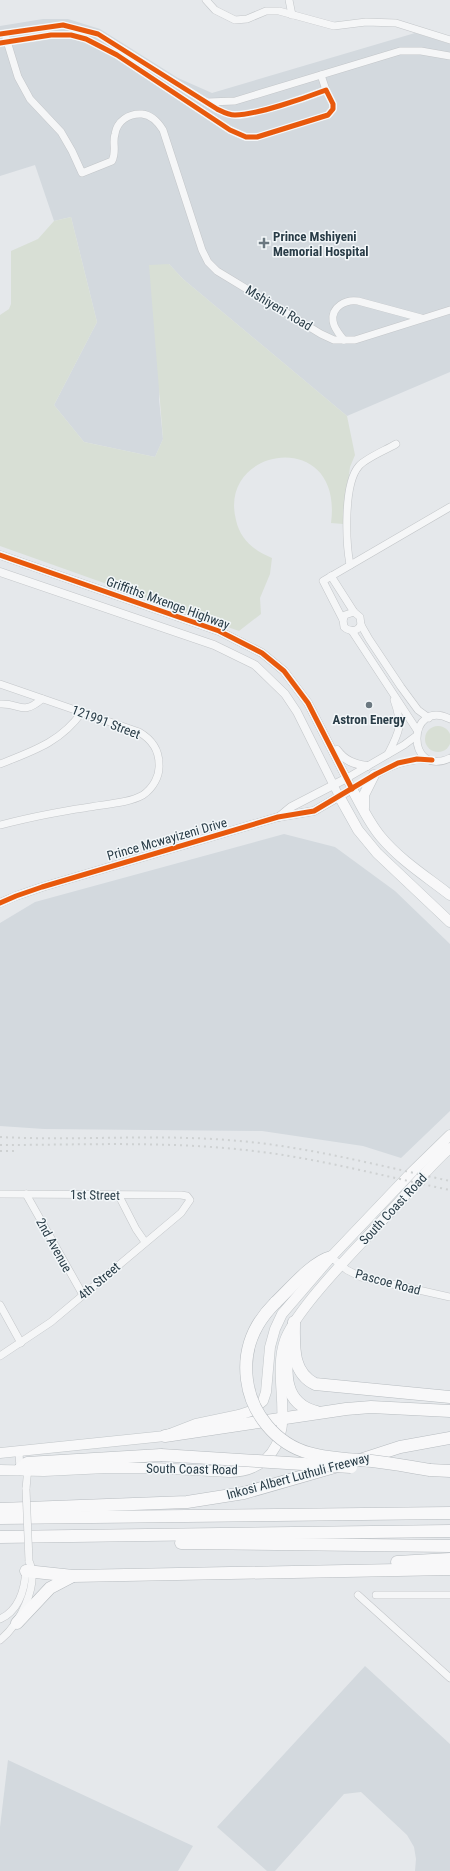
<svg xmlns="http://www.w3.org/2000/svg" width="450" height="1871" font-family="'Roboto Condensed',sans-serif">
<rect width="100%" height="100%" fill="#e5e8eb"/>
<g fill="#d3d9de">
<path d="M 43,19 L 68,19 L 100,29 L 178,78 L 212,93 L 415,33 L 450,44 L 450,372 L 347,416 L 183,279 L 169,264 L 159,399 L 163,439 L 155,457 L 84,442 L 54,405 L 97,322 L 71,217 L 54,221 L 35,165 L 0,176 L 0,26 Z"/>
<path d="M 284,834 L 335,847 L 395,891 L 450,944 L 450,1111 L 401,1158 L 363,1146 L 262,1131 L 44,1129 L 0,1126 L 0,923 L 35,902 Z"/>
<path d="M 365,1666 L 450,1744 L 450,1871 L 415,1871 L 416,1859 L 414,1847 L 407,1835 L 361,1792 L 344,1794 L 275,1871 L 267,1871 L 217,1827 Z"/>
<path d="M 8,1760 L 193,1846 L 178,1871 L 0,1871 L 0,1827 Z"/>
</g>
<g fill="#d8dfd5">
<path d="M 71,217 L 97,322 L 54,405 L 84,442 L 155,457 L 163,439 L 149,265 L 169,264 L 183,279 L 347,416 L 355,455 L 350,467 L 343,524 L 331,523 C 344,427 217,446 236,520 C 240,539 254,551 272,558 L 270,574 L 260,598 L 261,614 L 239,631 L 0,546 L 0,315 L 9,309 L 11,304 L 11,251 L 38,239 L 54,221 Z"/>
<circle cx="438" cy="739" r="13"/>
</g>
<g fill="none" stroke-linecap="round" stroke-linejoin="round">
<defs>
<g id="minor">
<path d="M 206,0 L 215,10 L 235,20 L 247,19 L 266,11 L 279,11 L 334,26 L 366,22 L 396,23 L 450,40"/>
<path d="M 289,0 L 292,15"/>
<path d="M 0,34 L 63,25 L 98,34 L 217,109 C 223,112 228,115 235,115 C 256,115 305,98 326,90 L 333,104 L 333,109 L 328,115 L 257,137 L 246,137 L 230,130 L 117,55 L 86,39 L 71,35 L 51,35 L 0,43"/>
<path d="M 6,38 L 18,77 L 30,99 L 61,132 L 72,151 L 82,173 L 112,161 C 117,151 112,143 115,134 C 117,121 129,113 142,114 C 152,115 158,122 163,130 L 202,250 L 208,262 L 217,271 L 321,334 L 334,340 L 355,340 L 450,310"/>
<path d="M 321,75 L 326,90"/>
<path d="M 208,102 L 235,101 L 400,51 L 421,51 L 450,56"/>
<path d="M 344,340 C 340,335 334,329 333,321 C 331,307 346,299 358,301 L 421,318"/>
<path d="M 350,565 C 346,543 343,484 359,466 C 366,458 386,450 396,444"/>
<path d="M 331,576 L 354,612 L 360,617 L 361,625 L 369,639 L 401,687 L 418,710 L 429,718"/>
<path d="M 354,612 L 345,615 L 343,620 L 344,627 C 350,632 357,632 361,625"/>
<path d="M 343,620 L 323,581 L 450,507"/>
<path d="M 352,631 L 417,730"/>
<path d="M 0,684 L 139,732 C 151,739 159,749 159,764 C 160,776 153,788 143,795 C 127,804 102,804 84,808 C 55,812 28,818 0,825"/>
<path d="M 0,704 C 21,703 22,716 42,699"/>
<path d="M 450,719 C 407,697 405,779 450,758"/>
<path d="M 388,754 C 400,731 403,725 394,700"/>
<path d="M 0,764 C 33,751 61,742 82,712"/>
<path d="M 347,778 L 404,745 L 416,736"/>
<path d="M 352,789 C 378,773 398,758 429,760"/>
<path d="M 0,1194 L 181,1195 L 187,1196 L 190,1200 L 181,1213 L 51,1322 L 0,1356"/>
<path d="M 26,1194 L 83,1295"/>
<path d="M 119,1196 L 136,1229 L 145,1242"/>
<path d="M 331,1257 L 347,1270 L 361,1277 L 450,1297"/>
<path d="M 0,1305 L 21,1343"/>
<path d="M 19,1452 L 20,1470"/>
<path d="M 26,1489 L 28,1467"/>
<path d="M 358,1595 L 450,1678"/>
<path d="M 376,1595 L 450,1595"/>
<path d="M 0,1619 C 20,1610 25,1589 26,1569"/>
<path d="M 0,1640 C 19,1625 40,1585 29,1561"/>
</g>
<g id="tertiary">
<path d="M 0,555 L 219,631 L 262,653 L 284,671 L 308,703 L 352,789 L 314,811 L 278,817 L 42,887 L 16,896 L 0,903"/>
<path d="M 0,572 L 214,645 L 255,665 L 285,694 L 297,712 L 339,796"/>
<path d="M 337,750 C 345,761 354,764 367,766"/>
<path d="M 279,817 L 291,807 L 347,778"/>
</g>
<g id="primary">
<path d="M 352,789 C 361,805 369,823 381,837 C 400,860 427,877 450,895"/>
<path d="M 339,796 L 358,830 L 377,853 L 450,922"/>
<path d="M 364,808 L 364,795 L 374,775"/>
<path d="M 0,1453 L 165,1436 L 196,1424 L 239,1415 L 251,1411 L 263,1401 L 266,1392 L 270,1347 L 275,1329 L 282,1314 L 331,1257 L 410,1174 L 450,1135"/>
<path d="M 0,1470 L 44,1471 L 106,1468 L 154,1468 L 230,1472 C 244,1472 256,1468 266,1459 C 298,1429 271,1380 285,1340 C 290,1326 300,1314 309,1302 C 334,1270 363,1242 390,1212 C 410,1191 428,1167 450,1148"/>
</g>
<g id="motorway">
<path d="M 275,1303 C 290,1289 312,1262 331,1257"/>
<path d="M 294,1322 C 294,1345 291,1372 315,1384 L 450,1397"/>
<path d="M 288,1343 C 285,1371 282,1404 317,1412"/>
<path d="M 165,1436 L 346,1409 L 371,1407 L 450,1411"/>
<path d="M 360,1460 L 400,1447 L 450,1438"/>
<path d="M 20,1469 L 27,1463 L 161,1455"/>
<path d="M 430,1470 L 450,1471"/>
<path d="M 0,1509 L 187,1502 L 244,1493 L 338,1466"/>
<path d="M 0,1518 L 450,1513"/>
<path d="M 0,1537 L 450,1531"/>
<path d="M 181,1543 L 450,1546"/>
<path d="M 397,1562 L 450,1559"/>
<path d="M 26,1571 L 73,1576 L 450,1569"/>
<path d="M 17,1623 L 50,1588 L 71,1577"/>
</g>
</defs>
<use href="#minor" stroke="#c3c6c9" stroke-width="8"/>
<use href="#tertiary" stroke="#c3c6c9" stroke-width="9"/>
<use href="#primary" stroke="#c1c6c9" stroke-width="11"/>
<use href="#motorway" stroke="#b7bcc0" stroke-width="13"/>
<use href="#minor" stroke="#f5f6f7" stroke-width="7"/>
<use href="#tertiary" stroke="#f5f6f7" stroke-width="8"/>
<use href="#primary" stroke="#f8f8f9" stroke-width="10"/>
<use href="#motorway" stroke="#f8f8f9" stroke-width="12"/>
<g stroke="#ced1d2" stroke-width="2" stroke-dasharray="2 4" stroke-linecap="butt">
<path d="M 0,1137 C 75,1141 151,1134 227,1140 C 302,1145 376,1165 450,1181"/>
<path d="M 0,1145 C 81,1145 164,1141 245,1150 C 314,1157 382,1176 450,1190"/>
<path d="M 0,1151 L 18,1151"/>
</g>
<defs>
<path id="minor-bridge" d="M 26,1489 L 29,1561"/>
<g id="motorway-bridge">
<path d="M 275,1303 C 254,1324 243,1350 247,1380 C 251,1413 276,1444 309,1453 C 329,1459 351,1459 372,1461 C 391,1463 411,1467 430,1470"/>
<path d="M 161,1455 L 351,1467"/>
</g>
</defs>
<use href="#minor-bridge" stroke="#c3c6c9" stroke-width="8" stroke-linecap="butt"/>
<use href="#motorway-bridge" stroke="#b7bcc0" stroke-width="13" stroke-linecap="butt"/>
<use href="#minor-bridge" stroke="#f5f6f7" stroke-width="7"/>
<use href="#motorway-bridge" stroke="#f8f8f9" stroke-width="12"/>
<defs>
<g id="cycleway">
<path d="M 0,34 L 63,25 L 98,34 L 217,109 C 223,112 228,115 235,115 C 256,115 305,98 326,90 L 333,104 L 333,109 L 328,115 L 257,137 L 246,137 L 230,130 L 117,55 L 86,39 L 71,35 L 51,35 L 0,43"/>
<path d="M 0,555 L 219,631 L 262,653 L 284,671 L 308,703 L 352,789"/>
<path d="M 0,903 L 16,896 L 42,887 L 278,817 L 314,811 L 376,774 L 398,763 L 417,759 L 432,760"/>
</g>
</defs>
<use href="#cycleway" stroke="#f3f7f9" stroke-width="8"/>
<use href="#cycleway" stroke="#e8590c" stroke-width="5"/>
</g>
<g fill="#6b7880" stroke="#f3f7f9" stroke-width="1.5">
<path d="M262 237h4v4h4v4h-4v4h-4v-4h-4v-4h4z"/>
<circle cx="369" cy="705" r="4"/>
</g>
<g text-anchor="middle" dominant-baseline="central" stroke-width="3" stroke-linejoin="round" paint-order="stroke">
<g font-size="13" font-weight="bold" fill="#293c47" stroke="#f3f7f9" text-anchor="start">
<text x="273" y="236">Prince Mshiyeni<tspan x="273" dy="15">Memorial Hospital</tspan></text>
<text x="369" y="719" text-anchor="middle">Astron Energy</text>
</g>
<g font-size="13" fill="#293c47" stroke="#f3f7f9">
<text transform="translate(279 308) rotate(31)">Mshiyeni Road</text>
<text transform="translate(168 603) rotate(20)">Griffiths Mxenge Highway</text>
<text transform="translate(106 722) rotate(21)">121991 Street</text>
<text transform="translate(167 839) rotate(-16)">Prince Mcwayizeni Drive</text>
<text transform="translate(95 1195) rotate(1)">1st Street</text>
<text transform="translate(393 1209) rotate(-47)">South Coast Road</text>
<text transform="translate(54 1245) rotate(61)">2nd Avenue</text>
<text transform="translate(99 1281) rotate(-40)">4th Street</text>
<text transform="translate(388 1282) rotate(15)">Pascoe Road</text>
<text transform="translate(192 1469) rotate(1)">South Coast Road</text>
<text transform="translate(298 1476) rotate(-15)">Inkosi Albert Luthuli Freeway</text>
</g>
</g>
</svg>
